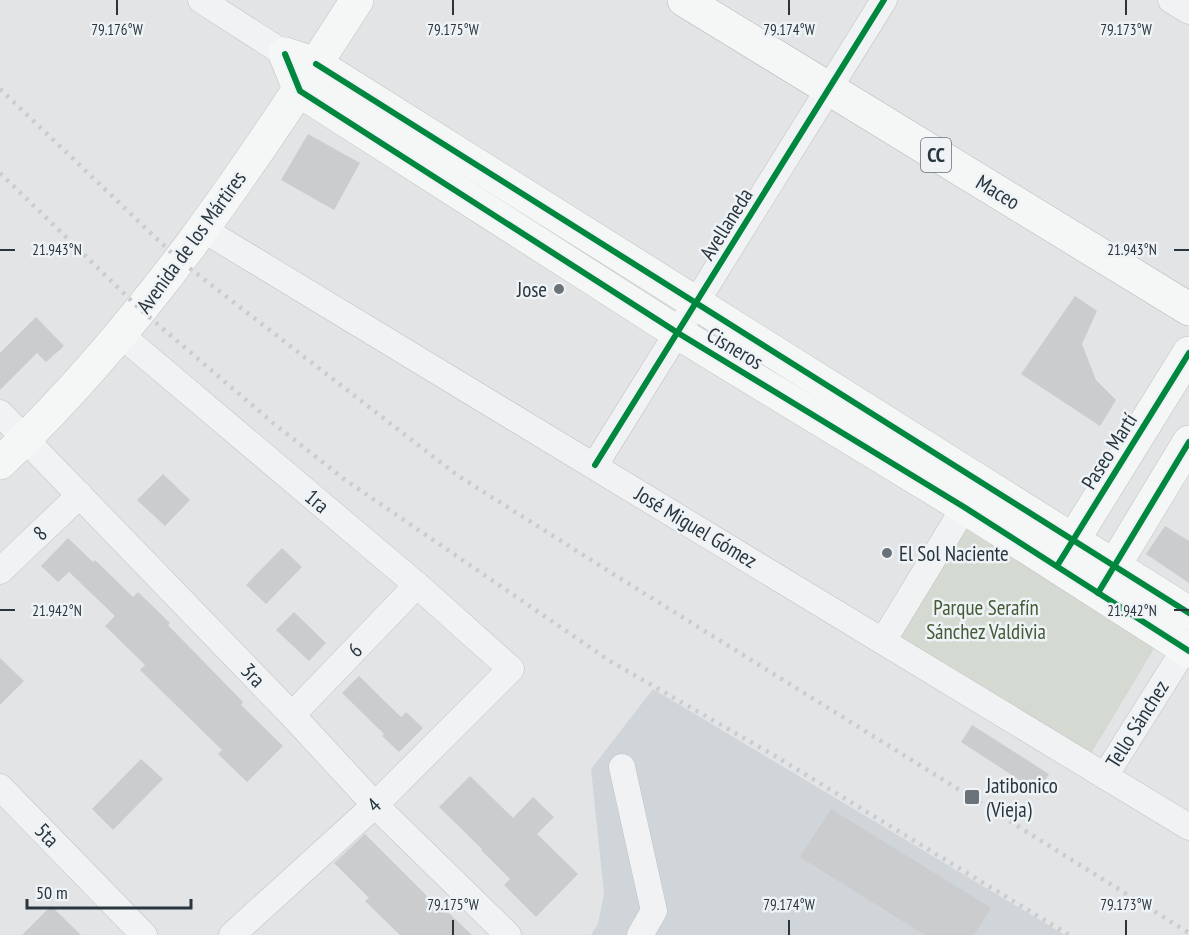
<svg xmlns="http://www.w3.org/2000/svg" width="1189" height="935" font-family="'PT Sans Narrow',sans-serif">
<rect width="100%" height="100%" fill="#e2e4e6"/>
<path fill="#d0d5d9" d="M 653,689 L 1065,935 L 591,935 L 598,924 L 604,894 L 591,769 Z"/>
<path fill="#d4dad2" d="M 966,529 L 1155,647 L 1089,757 L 893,640 Z"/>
<g fill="#caccce">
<path d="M 308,134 L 360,163 L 334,210 L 281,180 Z"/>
<path d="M 1075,296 L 1097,311 L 1082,344 L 1096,380 L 1116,400 L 1100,426 L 1021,374 Z"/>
<path d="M 36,317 L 64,346 L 46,362 L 37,353 L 0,390 L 0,353 Z"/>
<path d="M 163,474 L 190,500 L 165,526 L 137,500 Z"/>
<path d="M 1165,526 L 1189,541 L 1189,583 L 1146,554 Z"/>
<path d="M 68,538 L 93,562 L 95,560 L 133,597 L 138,592 L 170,623 L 168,625 L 243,702 L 241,705 L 283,746 L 247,782 L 218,754 L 222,750 L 140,670 L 145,665 L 105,626 L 115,616 L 69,572 L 58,582 L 41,566 Z"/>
<path d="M 282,548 L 302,567 L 266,604 L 246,585 Z"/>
<path d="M 294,612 L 326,643 L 309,661 L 276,630 Z"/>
<path d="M 0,658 L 24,681 L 0,705 Z"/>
<path d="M 359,676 L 401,717 L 406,712 L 423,728 L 399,752 L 382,736 L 384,734 L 342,693 Z"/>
<path d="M 972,725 L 1049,774 L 1038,792 L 961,742 Z"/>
<path d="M 141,759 L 163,779 L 113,830 L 92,809 Z"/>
<path d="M 470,776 L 513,818 L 533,797 L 554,817 L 537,834 L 578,874 L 536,917 L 504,885 L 510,879 L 481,850 L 482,849 L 439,807 Z"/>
<path d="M 831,809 L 991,908 L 974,935 L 925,935 L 800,857 Z"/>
<path d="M 365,834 L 432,901 L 434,899 L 472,935 L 400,935 L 365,901 L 369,898 L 334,863 Z"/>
<path d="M 51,906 L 81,935 L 22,935 Z"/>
</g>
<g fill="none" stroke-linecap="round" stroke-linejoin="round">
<defs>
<g id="street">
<path d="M 201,0 L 285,54"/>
<path d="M 1171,0 L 1189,11"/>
<path d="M 201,228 L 1189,827"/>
<path d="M 121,335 L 417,585 L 511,669 L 375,805 L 232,935"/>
<path d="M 0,413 L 292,715 L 375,805 L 508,935"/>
<path d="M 595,465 L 884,0"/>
<path d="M 0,571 L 80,495"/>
<path d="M 883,641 L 973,493"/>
<path d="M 292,715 L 417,585"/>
<path d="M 622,767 L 654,911 L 640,935"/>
<path d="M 1105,776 L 1189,642"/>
<path d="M 0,787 L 144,935"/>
</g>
<g id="secondary">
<path d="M 285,54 L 300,91 L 678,333 L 964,507 L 1189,651"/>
<path d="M 285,54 L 316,64 L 1189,613"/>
<path d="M 0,463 C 142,329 252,164 357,0"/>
<path d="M 1062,558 L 1189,353"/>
<path d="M 1102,586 L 1189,442"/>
</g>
<path id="highway" d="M 684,0 L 1189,309"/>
</defs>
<use href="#street" stroke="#c0c2c4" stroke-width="27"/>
<use href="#secondary" stroke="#c0c2c4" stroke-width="34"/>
<use href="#highway" stroke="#b4b8bb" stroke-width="34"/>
<use href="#street" stroke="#f1f2f3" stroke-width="26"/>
<use href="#secondary" stroke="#f5f6f6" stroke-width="33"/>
<use href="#highway" stroke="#f5f6f6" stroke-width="33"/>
<g stroke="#caccce" stroke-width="4.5" stroke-dasharray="3 6" stroke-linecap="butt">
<path d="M 0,89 L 179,260 L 457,475 L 610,572 L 1189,933"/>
<path d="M 0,173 L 141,310 L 273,423 L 344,479 L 610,661 L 775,756 L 1069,935"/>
</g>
<defs>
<g id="cycleway">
<path d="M 285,54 L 300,91 L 678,333 L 964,507 L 1189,651"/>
<path d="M 316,64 L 1189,613"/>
<path d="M 595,465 L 884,0"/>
<path d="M 1057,566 L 1189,353"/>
<path d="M 1098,593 L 1189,442"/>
</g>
</defs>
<use href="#cycleway" stroke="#eff3f6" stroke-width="10"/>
<use href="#cycleway" stroke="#00873e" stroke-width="6"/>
</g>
<path fill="none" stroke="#29363f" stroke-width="2" d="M 117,0 L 117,15M 453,0 L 453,15M 789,0 L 789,15M 1126,0 L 1126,15M 0,250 L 15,250M 1174,250 L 1189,250M 0,610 L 15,610M 1174,610 L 1189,610M 453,920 L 453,935M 789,920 L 789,935M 1126,920 L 1126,935"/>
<g fill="#6a7379" stroke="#eff3f6" stroke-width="2">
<circle cx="559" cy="289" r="6"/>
<circle cx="887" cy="553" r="6"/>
<rect x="964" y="789" width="16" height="16" rx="3"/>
</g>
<g text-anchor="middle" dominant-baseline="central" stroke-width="5" stroke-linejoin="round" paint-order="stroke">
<rect fill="#eff3f6" stroke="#646f76" stroke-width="1.5" x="921" y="138" width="30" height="34" rx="4.5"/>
<g font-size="20" font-weight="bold" fill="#29363f">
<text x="936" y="155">CC</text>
</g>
<g font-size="21" fill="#29363f" stroke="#eff3f6">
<text transform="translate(998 192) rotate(31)">Maceo</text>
<text transform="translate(726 224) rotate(-58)">Avellaneda</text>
<text transform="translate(191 242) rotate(-54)">Avenida de los Mártires</text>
<text transform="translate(735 348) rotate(31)">Cisneros</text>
<text transform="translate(1109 451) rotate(-58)">Paseo Martí</text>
<text transform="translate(317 501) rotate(40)">1ra</text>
<text transform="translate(696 527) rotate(31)">José Miguel Gómez</text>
<text transform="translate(40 533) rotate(-44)">8</text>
<text transform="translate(355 650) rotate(-46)">6</text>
<text transform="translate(253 675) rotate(46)">3ra</text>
<text transform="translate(1137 724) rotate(-58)">Tello Sánchez</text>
<text transform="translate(374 805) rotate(-44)">4</text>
<text transform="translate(47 835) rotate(46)">5ta</text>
</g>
<g font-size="21" fill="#29363f" stroke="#eff3f6" text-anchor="start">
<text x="547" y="289" text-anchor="end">Jose</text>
<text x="899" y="553">El Sol Naciente</text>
<text x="986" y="785">Jatibonico<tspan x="986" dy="24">(Vieja)</tspan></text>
</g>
<g font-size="21" fill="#455a37" stroke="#eff3f6">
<text x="986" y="607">Parque Serafín<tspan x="986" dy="24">Sánchez Valdivia</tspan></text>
</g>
</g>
<g font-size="15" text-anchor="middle" fill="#29363f" stroke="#eff3f6" stroke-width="5" stroke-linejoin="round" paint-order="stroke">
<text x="117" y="35">79.176°W</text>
<text x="453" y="35">79.175°W</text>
<text x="789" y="35">79.174°W</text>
<text x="1126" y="35">79.173°W</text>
<text x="57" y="255">21.943°N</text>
<text x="1132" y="255">21.943°N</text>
<text x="57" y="616">21.942°N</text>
<text x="1132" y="616">21.942°N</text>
<text x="453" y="910">79.175°W</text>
<text x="789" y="910">79.174°W</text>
<text x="1126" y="910">79.173°W</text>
</g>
<path d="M27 899v9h164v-9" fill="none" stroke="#29363f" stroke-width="3"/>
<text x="36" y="899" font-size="18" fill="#29363f" stroke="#eff3f6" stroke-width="4.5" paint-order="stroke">50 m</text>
</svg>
